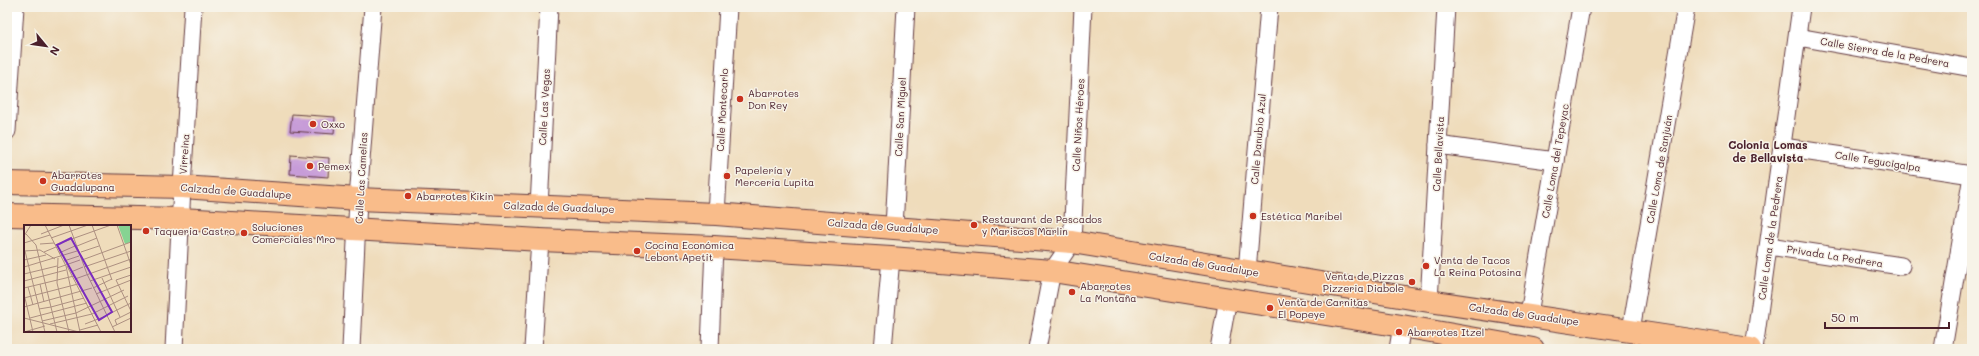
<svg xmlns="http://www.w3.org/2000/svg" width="1979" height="356" font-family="Mali,sans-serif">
<rect width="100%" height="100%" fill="#f7f3e8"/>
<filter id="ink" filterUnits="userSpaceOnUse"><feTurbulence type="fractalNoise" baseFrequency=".025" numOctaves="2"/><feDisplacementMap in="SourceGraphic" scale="8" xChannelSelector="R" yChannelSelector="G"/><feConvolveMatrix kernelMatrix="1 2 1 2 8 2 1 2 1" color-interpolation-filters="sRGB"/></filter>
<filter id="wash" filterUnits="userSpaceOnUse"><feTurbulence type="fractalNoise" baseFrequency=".012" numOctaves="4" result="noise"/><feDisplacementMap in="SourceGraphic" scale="16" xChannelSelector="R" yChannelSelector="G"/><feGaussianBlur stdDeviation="0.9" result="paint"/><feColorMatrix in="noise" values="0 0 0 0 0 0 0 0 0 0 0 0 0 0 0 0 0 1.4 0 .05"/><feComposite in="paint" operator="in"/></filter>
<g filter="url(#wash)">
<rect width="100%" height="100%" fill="#efdcbb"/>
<g id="blocks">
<g fill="#c79cd8">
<path d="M 292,114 L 335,117 L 334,134 L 290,131 Z"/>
<path d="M 291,155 L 329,158 L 328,177 L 290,174 Z"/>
</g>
</g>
</g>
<g filter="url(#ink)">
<use href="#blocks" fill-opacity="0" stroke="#633b41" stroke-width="1"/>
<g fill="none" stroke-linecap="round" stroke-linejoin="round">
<defs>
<g id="minor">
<path d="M 1798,37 L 1972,68"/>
<path d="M 7,131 L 15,7"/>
<path d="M 1438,145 L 1555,161"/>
<path d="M 1783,147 L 1972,175"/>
<path d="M 539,207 L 549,7"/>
<path d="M 716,214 L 728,7"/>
<path d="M 894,227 L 906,7"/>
<path d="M 1769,246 L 1901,266"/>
<path d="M 1247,271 L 1269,7"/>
<path d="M 1429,301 L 1446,7"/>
<path d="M 1529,314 L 1581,7"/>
<path d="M 1631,330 L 1686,7"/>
<path d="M 174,349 L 182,187 L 193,7"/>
<path d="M 351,349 L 358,199 L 373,7"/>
<path d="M 533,349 L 540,240"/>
<path d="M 710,349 L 714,247"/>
<path d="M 883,349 L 891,258"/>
<path d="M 1037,349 L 1052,271 L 1072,242 L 1083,7"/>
<path d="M 1219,349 L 1228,298"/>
<path d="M 1398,349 L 1402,326"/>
<path d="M 1754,349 L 1801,7"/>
<path d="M 1943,349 L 1972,176"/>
</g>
<g id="primary">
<path d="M 7,183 L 182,187 L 358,199 L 716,214 L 1072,242 L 1429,301 L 1750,349"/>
<path d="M 7,215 L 181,219 L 540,240 L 714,247 L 891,258 L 1052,271 L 1402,326 L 1533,349"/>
</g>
</defs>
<use href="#minor" stroke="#633b41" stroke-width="19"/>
<use href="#primary" stroke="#633b41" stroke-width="24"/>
<use href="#minor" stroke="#fff" stroke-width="17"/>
<use href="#primary" stroke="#f9bc8a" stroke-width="22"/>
</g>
</g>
<g fill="#c8321e" stroke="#f7f3e8" stroke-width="1.5">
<circle cx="740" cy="99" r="4"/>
<circle cx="313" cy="124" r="4"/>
<circle cx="310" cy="166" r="4"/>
<circle cx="727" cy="176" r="4"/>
<circle cx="43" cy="181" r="4"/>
<circle cx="408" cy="196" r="4"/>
<circle cx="1253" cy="216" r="4"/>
<circle cx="974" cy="225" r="4"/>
<circle cx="146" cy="231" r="4"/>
<circle cx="244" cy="233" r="4"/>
<circle cx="637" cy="251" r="4"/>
<circle cx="1426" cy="266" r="4"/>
<circle cx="1412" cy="282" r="4"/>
<circle cx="1072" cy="292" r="4"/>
<circle cx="1270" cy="308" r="4"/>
<circle cx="1399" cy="332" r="4"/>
</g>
<g text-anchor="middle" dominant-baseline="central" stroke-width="3" stroke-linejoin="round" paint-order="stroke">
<g font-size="10" fill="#4a1f2b" stroke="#f7f3e8">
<text transform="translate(1885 52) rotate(10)">Calle Sierra de la Pedrera</text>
<text transform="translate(544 107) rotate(-87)">Calle Las Vegas</text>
<text transform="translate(722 110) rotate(-87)">Calle Montecarlo</text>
<text transform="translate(900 117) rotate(-87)">Calle San Miguel</text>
<text transform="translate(1078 125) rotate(-87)">Calle Niños Héroes</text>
<text transform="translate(1258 139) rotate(-85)">Calle Danubio Azul</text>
<text transform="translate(184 154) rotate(-86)">Virreina</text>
<text transform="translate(1438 154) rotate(-87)">Calle Bellavista</text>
<text transform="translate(1555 161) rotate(-80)">Calle Loma del Tepeyac</text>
<text transform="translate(1878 161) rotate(9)">Calle Tegucigalpa</text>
<text transform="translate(1659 169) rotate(-80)">Calle Loma de Sanjuán</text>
<text transform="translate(361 178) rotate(-87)">Calle Las Camelias</text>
<text transform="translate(236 191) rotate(4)">Calzada de Guadalupe</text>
<text transform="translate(559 207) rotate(2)">Calzada de Guadalupe</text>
<text transform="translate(883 226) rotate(4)">Calzada de Guadalupe</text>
<text transform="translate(1770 238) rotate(-82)">Calle Loma de la Pedrera</text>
<text transform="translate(1835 256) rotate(9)">Privada La Pedrera</text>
<text transform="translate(1204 264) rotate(9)">Calzada de Guadalupe</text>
<text transform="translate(1524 314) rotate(8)">Calzada de Guadalupe</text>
</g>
<g font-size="10" fill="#4a1f2b" stroke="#f7f3e8" text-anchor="start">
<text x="748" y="93">Abarrotes<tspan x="748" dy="12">Don Rey</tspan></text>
<text x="321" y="124">Oxxo</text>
<text x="318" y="166">Pemex</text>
<text x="735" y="170">Papelería y<tspan x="735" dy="12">Merceria Lupita</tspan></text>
<text x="51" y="175">Abarrotes<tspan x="51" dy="12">Guadalupana</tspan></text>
<text x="416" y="196">Abarrotes Kikin</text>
<text x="1261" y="216">Estética Maribel</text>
<text x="982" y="219">Restaurant de Pescados<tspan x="982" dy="12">y Mariscos Marlin</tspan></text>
<text x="252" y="227">Soluciones<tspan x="252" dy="12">Comerciales Mro</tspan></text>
<text x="154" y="231">Taqueria Castro</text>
<text x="645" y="245">Cocina Económica<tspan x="645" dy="12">Lebont Apetit</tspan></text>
<text x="1434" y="260">Venta de Tacos<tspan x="1434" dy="12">La Reina Potosina</tspan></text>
<text x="1404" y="276" text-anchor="end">Venta de Pizzas<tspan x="1404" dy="12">Pizzeria Diabole</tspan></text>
<text x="1080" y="286">Abarrotes<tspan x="1080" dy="12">La Montaña</tspan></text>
<text x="1278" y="302">Venta de Carnitas<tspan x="1278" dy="12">El Popeye</tspan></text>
<text x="1407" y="332">Abarrotes Itzel</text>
</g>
<g font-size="11" font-weight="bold" fill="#4a1f2b" stroke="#f7f3e8">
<text x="1768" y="144">Colonia Lomas<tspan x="1768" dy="13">de Bellavista</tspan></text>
</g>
</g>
<g transform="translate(24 225)">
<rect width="107" height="107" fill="#efdcbb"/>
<path d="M 94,0 L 107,0 L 107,17 L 101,19 Z" fill="#86d392"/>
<path fill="none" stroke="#ad9081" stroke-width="1" d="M 21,0 L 42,41 L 56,107M 45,0 L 63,49 L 91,107M 68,0 L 88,55M 93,0 L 107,40M 2,9 L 12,20 L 33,107M 17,9 L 40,0M 0,11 L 7,0M 27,13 L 64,0M 0,18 L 26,10M 16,19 L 30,18M 31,20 L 87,0M 53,21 L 73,13M 0,26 L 16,25 L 31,34M 1,26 L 21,107M 20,27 L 32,22M 57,27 L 75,21M 35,28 L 51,21M 34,33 L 33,58 L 45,107M 0,35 L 22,30M 58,35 L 107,17M 40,36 L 55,31M 43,41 L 77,107M 0,42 L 53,26M 60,42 L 107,26M 33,43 L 56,35M 47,47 L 59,42M 0,49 L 33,41M 107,50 L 92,55 L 107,86M 78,53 L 96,92M 51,54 L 107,34M 0,56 L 42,45M 66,56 L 107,42M 16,59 L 20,77M 4,62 L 9,80M 0,63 L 50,51M 69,63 L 88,54M 0,69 L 9,107M 72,69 L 107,55M 0,73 L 54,59M 0,82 L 68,63M 27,82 L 60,73M 15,84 L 27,82M 83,90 L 107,78M 0,93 L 55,107M 6,93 L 63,78M 18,96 L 52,88 L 100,65M 26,99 L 68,89 L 104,71M 61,99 L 82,91M 93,100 L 91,95 L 107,87M 88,102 L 107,93M 56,105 L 74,100M 0,107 L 21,101"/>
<path fill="#7b2cbf" fill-opacity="0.15" stroke="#7b2cbf" stroke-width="2" d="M 47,13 L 88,87 L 75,95 L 33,20 Z"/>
<rect width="107" height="107" fill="none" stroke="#4a1f2b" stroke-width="2"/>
</g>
<rect width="1979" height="356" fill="none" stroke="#f7f3e8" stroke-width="24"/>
<g transform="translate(46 46) rotate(119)" stroke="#f7f3e8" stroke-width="3" paint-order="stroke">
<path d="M0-3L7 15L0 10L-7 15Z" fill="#4a1f2b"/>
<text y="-6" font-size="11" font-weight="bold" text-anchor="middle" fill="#4a1f2b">N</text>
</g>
<path d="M1825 322v6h124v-6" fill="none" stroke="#4a1f2b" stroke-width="2"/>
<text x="1831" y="322" font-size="12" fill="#4a1f2b" stroke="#f7f3e8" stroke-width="3" paint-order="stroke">50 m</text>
</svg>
